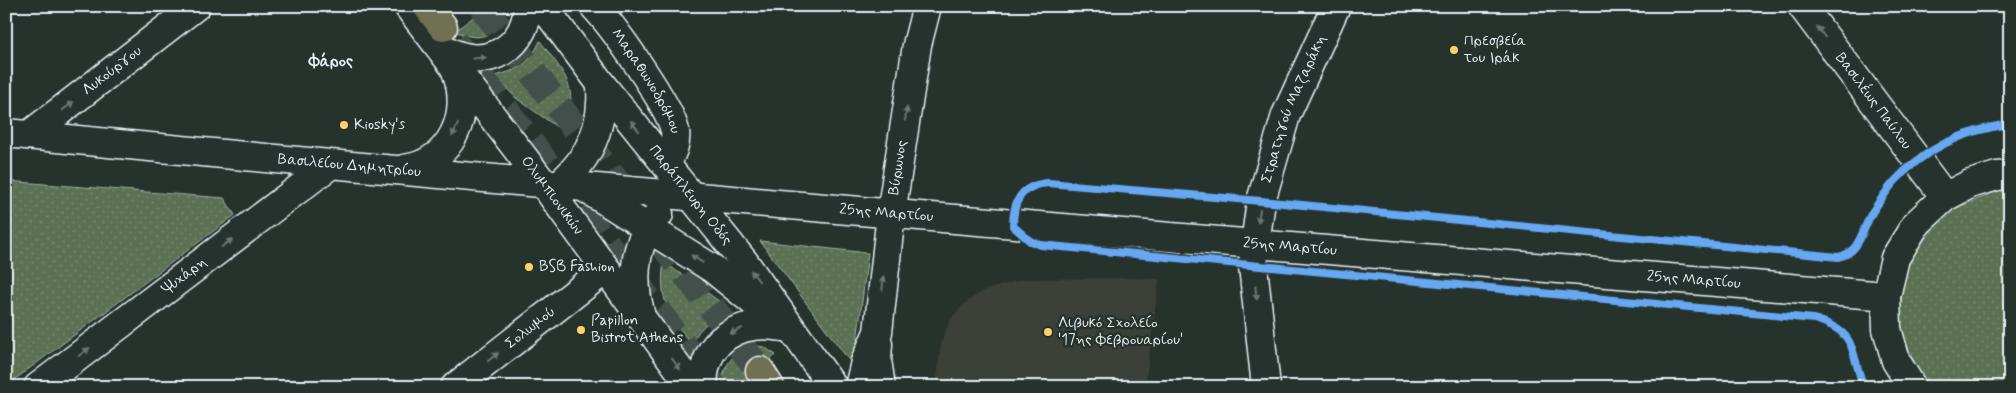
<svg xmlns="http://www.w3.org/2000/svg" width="2016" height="393" font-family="Mynerve,sans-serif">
<defs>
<pattern id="green-dots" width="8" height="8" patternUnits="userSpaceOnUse" patternTransform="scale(1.25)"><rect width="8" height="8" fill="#5c7053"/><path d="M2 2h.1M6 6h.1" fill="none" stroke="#73856c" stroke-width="1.8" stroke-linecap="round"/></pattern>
</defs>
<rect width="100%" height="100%" fill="#26332d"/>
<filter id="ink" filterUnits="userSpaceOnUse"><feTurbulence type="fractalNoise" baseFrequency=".02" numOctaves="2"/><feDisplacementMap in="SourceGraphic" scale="10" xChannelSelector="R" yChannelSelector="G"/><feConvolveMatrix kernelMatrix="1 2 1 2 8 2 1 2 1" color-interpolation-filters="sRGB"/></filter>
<g filter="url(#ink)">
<path fill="#3b4039" d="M 1131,278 L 1159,279 L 1145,387 L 937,387 L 937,378 L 941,343 L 950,320 L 965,303 L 985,290 L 1024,279 Z"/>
<g fill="url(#green-dots)" stroke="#a2b0a6">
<path d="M 488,6 L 506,6 C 499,35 481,44 455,31 Z"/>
<path d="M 540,41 C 566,76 580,87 564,132 L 516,98 L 495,76 C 520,69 529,65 540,41 Z"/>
<path d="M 6,181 L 224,198 L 235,215 L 6,386 Z"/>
<path d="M 2003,189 L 2010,190 L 2010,387 L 1929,387 L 1922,381 L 1898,323 L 1907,261 L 1946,212 Z"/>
<path d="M 760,241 L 868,253 L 854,367 Z"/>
<path d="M 664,262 L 730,309 C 712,318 701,325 691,344 C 669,315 658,299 664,262 Z"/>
<path d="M 749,345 L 764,347 L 776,355 L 734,387 L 723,387 C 720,368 734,353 749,345 Z"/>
</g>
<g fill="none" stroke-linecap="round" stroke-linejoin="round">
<g stroke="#43504b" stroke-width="28" stroke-dasharray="28 14" stroke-linecap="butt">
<path d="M 482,6 L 760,371"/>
<path d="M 454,42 L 714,387"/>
</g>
<defs>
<g id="minor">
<path id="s1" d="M 408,6 L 543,183 L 692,387"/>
<path id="s2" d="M 543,6 L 601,84 L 745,263 L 833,387"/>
<path id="s3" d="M 594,6 C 613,26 670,106 675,131 C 677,143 672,154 666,164"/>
<path id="s4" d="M 1802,6 L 1945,197"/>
<path d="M 438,44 C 475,74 525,55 528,6"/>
<path id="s5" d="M 6,133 C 632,195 1260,244 1886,296"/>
<path id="s6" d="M 29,135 L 196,6"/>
<path d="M 404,169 C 451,163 473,114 456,71"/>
<path d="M 559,185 C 591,157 604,125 601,84"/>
<path d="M 588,190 L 713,269 L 772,317"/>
<path d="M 640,312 C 631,278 634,240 659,214"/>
<path d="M 878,344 L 877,360 L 881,387"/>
<path id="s7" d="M 38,387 L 330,165"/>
<path id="s8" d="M 455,387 L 606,269"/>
<path d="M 703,387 C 703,339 739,319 783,327"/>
<path id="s9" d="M 859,387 L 865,362 L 878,332 L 891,214 L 917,45 L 927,6"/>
<path id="s10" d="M 1266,387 L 1253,266 L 1255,244 L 1261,201 L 1286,115 L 1336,6"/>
<path d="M 1912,387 L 1896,361 L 1887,329 L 1886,296 L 1895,258 L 1916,224 L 1945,197 L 1970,184 L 1997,176 L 2010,175"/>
</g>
<g id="major">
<path d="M 427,6 L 443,27"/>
<path d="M 760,371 L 770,387"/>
</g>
</defs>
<use href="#minor" stroke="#e8f1f8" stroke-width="31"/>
<use href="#major" stroke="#e8f1f8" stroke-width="31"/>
<use href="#minor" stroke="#26332d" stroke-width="28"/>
<use href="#major" stroke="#706f52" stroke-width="28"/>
<defs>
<path id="cycleway" d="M 1864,387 C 1849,350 1859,332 1814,319 L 1041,245 L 1030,241 L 1013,226 C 1013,201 1021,185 1048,183 L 1261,201 L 1838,257 C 1861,253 1862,228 1873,211 C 1879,202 1886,192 1893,183 C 1924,149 1964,130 2010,124"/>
</defs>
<use href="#cycleway" stroke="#26332d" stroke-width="11"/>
<use href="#cycleway" stroke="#66a8f1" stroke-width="8"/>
</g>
<defs><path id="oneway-solid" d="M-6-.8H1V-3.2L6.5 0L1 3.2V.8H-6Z" transform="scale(1.25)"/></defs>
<g fill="#6a7674">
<use href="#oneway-solid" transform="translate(1821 32) rotate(-127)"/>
<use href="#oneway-solid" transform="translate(479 58) rotate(-6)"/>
<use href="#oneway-solid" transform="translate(68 106) rotate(-38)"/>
<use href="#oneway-solid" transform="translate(906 114) rotate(-81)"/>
<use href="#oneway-solid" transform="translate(635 126) rotate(-129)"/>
<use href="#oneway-solid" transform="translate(455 130) rotate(116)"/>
<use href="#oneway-solid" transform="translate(1259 216) rotate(99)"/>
<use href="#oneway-solid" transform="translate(227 243) rotate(-37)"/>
<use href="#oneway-solid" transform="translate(697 259) rotate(-147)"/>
<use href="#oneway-solid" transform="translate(755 276) rotate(-127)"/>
<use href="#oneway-solid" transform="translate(883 283) rotate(-85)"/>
<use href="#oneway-solid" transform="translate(1256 293) rotate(84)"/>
<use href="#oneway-solid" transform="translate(736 331) rotate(155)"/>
<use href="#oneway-solid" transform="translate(84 352) rotate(-37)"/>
<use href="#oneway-solid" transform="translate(493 357) rotate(-38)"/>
<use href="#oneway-solid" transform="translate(676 364) rotate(54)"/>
</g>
</g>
<g fill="#ffd166" stroke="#26332d" stroke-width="2">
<circle cx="1454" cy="50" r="5"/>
<circle cx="344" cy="125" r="5"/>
<circle cx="529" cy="267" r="5"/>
<circle cx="581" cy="330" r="5"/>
<circle cx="1048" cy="332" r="5"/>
</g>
<g text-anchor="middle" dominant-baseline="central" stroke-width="5" stroke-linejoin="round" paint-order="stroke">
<g font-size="15" fill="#e8f1f8" stroke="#26332d" text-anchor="start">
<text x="1464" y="41">Πρεσβεία<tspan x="1464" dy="17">του Ιράκ</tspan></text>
<text x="354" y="125">Kiosky's</text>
<text x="539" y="267">BSB Fashion</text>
<text x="591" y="321">Papillon<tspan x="591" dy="17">Bistrot Athens</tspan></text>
<text x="1058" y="323">Λιβυκό Σχολείο<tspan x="1058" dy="17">'17ης Φεβρουαρίου'</tspan></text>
</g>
<g font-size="15" fill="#e8f1f8" stroke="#26332d">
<text stroke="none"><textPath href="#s6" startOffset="105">Λυκούργου</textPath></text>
<text stroke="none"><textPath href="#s3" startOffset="92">Μαραθωνοδρόμου</textPath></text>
<text stroke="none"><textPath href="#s4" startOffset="119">Βασιλέως Παύλου</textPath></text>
<text stroke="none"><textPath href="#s10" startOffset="285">Στρατηγού Μαζαράκη</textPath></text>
<text stroke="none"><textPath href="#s5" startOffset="345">Βασιλείου Δημητρίου</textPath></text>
<text stroke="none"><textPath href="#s9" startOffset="224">Βύρωνος</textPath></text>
<text stroke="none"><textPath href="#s1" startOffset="238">Ολυμπιονικών</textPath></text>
<text stroke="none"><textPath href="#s2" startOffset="240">Παράπλευρη Οδός</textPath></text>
<text stroke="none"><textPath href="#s5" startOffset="884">25ης Μαρτίου</textPath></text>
<text stroke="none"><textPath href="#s5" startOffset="1289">25ης Μαρτίου</textPath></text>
<text stroke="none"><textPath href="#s7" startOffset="184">Ψυχάρη</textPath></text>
<text stroke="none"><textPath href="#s5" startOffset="1694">25ης Μαρτίου</textPath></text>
<text stroke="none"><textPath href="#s8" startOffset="96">Σολωμού</textPath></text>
</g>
<g font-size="16" font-weight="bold" fill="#e8f1f8" stroke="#26332d">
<text x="331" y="61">Φάρος</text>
</g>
</g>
<rect width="2016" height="393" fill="none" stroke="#26332d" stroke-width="25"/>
<rect x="12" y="12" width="1991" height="368" fill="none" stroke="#e8f1f8" stroke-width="2" filter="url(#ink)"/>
</svg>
